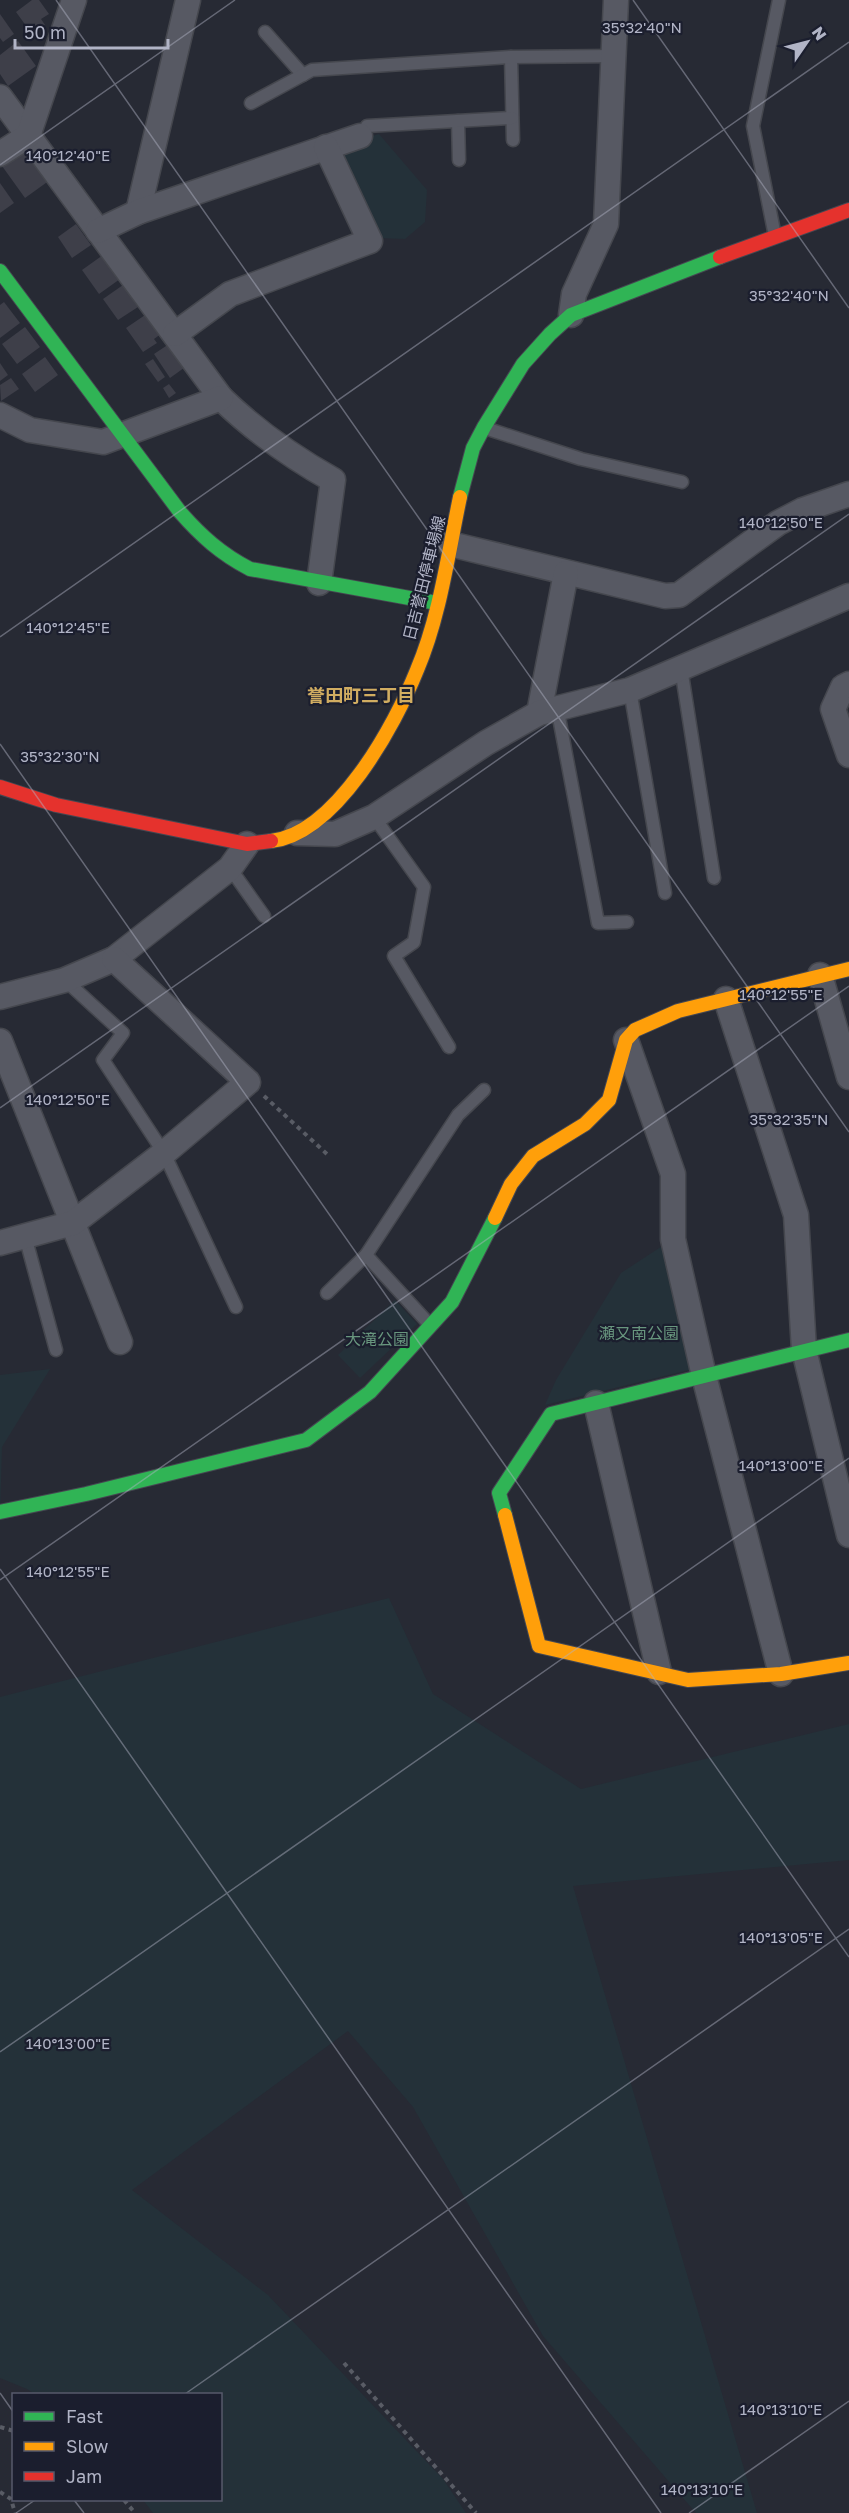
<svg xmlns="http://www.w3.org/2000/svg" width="849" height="2513" font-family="'Golos Text','Noto Sans JP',sans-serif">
<rect width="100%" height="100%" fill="#272a34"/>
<g fill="#243139">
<path d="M 379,134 L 427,190 L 425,222 L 405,239 L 378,238 L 338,154 L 344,145 Z"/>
<path d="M 673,1239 L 693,1369 L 545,1405 L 556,1380 L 621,1273 Z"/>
<path d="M 395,1300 L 417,1324 L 360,1378 L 338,1355 Z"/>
<path d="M 50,1369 L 2,1447 L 0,1518 L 0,1375 Z"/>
<path d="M 389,1598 L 433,1694 L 581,1789 L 849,1724 L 849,1860 L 573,1886 L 757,2513 L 696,2513 L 543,2336 L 413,2107 L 348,2031 L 132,2190 L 268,2295 L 443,2479 L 466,2513 L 153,2513 L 143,2500 L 220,2500 L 220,2394 L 34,2394 L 27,2389 L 0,2378 L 0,1697 Z"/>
</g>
<g fill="#3e3f49">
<path d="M 32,0 L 39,0 L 49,14 L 41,19 L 45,25 L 32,34 L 16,12 Z"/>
<path d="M 0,14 L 14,34 L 3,42 L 0,38 Z"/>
<path d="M 18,41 L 36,66 L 8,86 L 0,74 L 0,55 Z"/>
<path d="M 28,148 L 50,180 L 25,198 L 2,166 Z"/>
<path d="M 0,183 L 14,203 L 0,213 Z"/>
<path d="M 76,224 L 91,245 L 72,258 L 58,237 Z"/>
<path d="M 103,255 L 120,279 L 99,294 L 82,270 Z"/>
<path d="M 123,285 L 138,307 L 118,320 L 103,299 Z"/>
<path d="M 4,302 L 20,323 L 0,338 L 0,305 Z"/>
<path d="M 151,311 L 165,331 L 154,339 L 157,343 L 143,352 L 126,328 Z"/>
<path d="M 25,327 L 40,347 L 17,364 L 2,344 Z"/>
<path d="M 172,342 L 188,365 L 170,378 L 154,354 Z"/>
<path d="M 45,357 L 58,375 L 35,392 L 22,374 Z"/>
<path d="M 153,359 L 165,377 L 158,382 L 145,364 Z"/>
<path d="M 0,363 L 8,375 L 0,381 Z"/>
<path d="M 11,378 L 19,389 L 1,401 L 0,385 Z"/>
<path d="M 169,384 L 176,393 L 169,398 L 163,388 Z"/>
</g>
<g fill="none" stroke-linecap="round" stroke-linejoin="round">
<defs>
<g id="lane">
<path d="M 265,32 L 303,75"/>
<path d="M 511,57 L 513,140"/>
<path d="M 251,103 L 312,70 L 511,57 L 614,56"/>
<path d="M 458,121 L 459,160"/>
<path d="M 367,126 L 512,118"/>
<path d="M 775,236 L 753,126 L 779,0"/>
<path d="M 485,428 L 581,459 L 682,482"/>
<path d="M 681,668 L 714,878"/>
<path d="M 630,690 L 665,893"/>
<path d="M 557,707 L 598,923 L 627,922"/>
<path d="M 374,817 L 424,887 L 414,942 L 394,956 L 449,1047"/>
<path d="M 230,868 L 264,916"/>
<path d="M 65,980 L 123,1033 L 103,1060 L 164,1153 L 236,1307"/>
<path d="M 25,1236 L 56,1350"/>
<path d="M 366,1255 L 430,1325"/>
<path d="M 327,1293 L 366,1255 L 458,1115 L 484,1090"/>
</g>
<g id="street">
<path d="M 0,97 L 221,398 C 255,431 292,457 333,480 L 319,583"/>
<path d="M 0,154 L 28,136 L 74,0"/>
<path d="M 138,212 L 188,0"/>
<path d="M 98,231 L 138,212 L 360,136"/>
<path d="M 571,315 L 574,294 L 606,224 L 616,0"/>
<path d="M 175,334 L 230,294 L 370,241 L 326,147"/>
<path d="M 0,415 L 30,430 L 103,442 L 221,398"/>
<path d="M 450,544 L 665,596 L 679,595 L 778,523 L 803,510 L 849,494"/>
<path d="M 849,684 L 843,687 L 833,709 L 849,755"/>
<path d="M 539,713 L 566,573"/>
<path d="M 297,833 L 335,834 L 374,817 L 486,743 L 539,713 L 630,690 L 849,596"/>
<path d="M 820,975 L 849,1077"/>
<path d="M 0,997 L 65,980 L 114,959 L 230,868 L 247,844"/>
<path d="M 726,999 L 796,1215 L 804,1350 L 849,1535"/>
<path d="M 626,1040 L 673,1174 L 673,1239 L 704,1376 L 781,1674"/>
<path d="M 0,1041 L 120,1342"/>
<path d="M 0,1243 L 73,1223 L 164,1153 L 248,1082 L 114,959"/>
<path d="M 596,1403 L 659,1672"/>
</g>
<g id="fast">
<path d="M 0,271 L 180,512 C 201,536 221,554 250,569 L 437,603"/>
<path d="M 460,497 L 473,448 L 484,427 L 523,364 L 550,334 L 571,315 L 720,257"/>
<path d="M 0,1512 L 86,1494 L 306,1440 L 370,1392 L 452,1302 L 495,1218"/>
<path d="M 505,1515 L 499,1493 L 551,1414 L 849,1340"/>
</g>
<g id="slow">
<path d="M 271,841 C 336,834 395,725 417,670 C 440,616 448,554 460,497"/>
<path d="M 495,1218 L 511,1184 L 533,1156 L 585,1124 L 609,1100 L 626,1040 L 635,1030 L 678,1011 L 849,969"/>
<path d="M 505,1515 L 539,1646 L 688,1680 L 781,1674 L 849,1663"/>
</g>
<g id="jam">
<path d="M 720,257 L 849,210"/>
<path d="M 0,787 L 56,805 L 247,844 L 271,841"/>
</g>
</defs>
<use href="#lane" stroke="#45474e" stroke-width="15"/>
<use href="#street" stroke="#45474e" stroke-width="27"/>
<use href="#fast" stroke="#454751" stroke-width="16"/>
<use href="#slow" stroke="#454751" stroke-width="16"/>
<use href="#jam" stroke="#454751" stroke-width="16"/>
<g stroke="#595c65" stroke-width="4" stroke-dasharray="4.5 4.5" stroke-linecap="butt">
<path d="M 264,1096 L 328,1155"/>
<path d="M 344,2363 L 476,2513"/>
<path d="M 0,2427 L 14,2431"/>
<path d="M 0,2492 L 11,2499 L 15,2513"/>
<path d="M 124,2500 L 135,2513"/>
</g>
<use href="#lane" stroke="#575963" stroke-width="12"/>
<use href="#street" stroke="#575963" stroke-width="24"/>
<use href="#fast" stroke="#30b455" stroke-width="14"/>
<use href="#slow" stroke="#ff9f0a" stroke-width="14"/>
<use href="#jam" stroke="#e5322d" stroke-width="14"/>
</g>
<path fill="none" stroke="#b1b4c6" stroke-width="1.5" stroke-opacity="0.45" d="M 56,0 L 849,1132M 633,0 L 849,308M 0,165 L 235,0M 0,637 L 849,42M 0,744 L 849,1957M 0,1108 L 849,514M 0,1569 L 661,2513M 0,1580 L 849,986M 0,2052 L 849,1458M 0,2393 L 14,2413M 185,2394 L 849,1929M 74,2500 L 84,2513M 16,2513 L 35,2500M 689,2513 L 849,2401"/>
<g text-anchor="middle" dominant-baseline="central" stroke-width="4.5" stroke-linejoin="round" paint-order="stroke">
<g font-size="16" fill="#b1b4c6" stroke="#1b1e2e">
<text transform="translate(424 578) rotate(-76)">日吉誉田停車場線</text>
</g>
<g font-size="16" fill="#68967e" stroke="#1b1e2e">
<text x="639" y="1333">瀬又南公園</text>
<text x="377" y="1339">大滝公園</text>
</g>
<g font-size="18" font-weight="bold" fill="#d1ad61" stroke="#1b1e2e">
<text x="361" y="695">誉田町三丁目</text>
</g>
</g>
<g font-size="15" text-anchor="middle" fill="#b1b4c6" stroke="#1b1e2e" stroke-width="4.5" stroke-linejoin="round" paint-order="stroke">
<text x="642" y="33">35°32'40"N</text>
<text x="68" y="161">140°12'40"E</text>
<text x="789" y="301">35°32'40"N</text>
<text x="781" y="528">140°12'50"E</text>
<text x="68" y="633">140°12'45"E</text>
<text x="60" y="762">35°32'30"N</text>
<text x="781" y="1000">140°12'55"E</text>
<text x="68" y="1105">140°12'50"E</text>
<text x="789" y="1125">35°32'35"N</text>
<text x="781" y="1471">140°13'00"E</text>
<text x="68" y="1577">140°12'55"E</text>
<text x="781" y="1943">140°13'05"E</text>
<text x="68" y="2049">140°13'00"E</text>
<text x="781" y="2415">140°13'10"E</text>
<text x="702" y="2495">140°13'10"E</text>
</g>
<rect x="12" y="2393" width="210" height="108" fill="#1b1e2e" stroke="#575a6b" stroke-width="1.5"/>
<rect x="24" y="2412" width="30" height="9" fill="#30b455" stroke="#575a6b" stroke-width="1.5"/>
<text x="66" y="2423" font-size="18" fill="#b1b4c6">Fast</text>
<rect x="24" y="2442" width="30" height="9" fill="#ff9f0a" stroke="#575a6b" stroke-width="1.5"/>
<text x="66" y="2453" font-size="18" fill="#b1b4c6">Slow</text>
<rect x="24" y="2472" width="30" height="9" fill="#e5322d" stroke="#575a6b" stroke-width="1.5"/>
<text x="66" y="2483" font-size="18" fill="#b1b4c6">Jam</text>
<g transform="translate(807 42) rotate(55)" stroke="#1b1e2e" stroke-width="4.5" paint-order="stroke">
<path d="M0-4.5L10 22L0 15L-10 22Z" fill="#b1b4c6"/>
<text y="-9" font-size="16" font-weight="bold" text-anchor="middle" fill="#b1b4c6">N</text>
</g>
<path d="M15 39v9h153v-9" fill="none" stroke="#b1b4c6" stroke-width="3"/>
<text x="24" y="39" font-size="18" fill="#b1b4c6" stroke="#1b1e2e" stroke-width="4.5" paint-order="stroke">50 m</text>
</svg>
